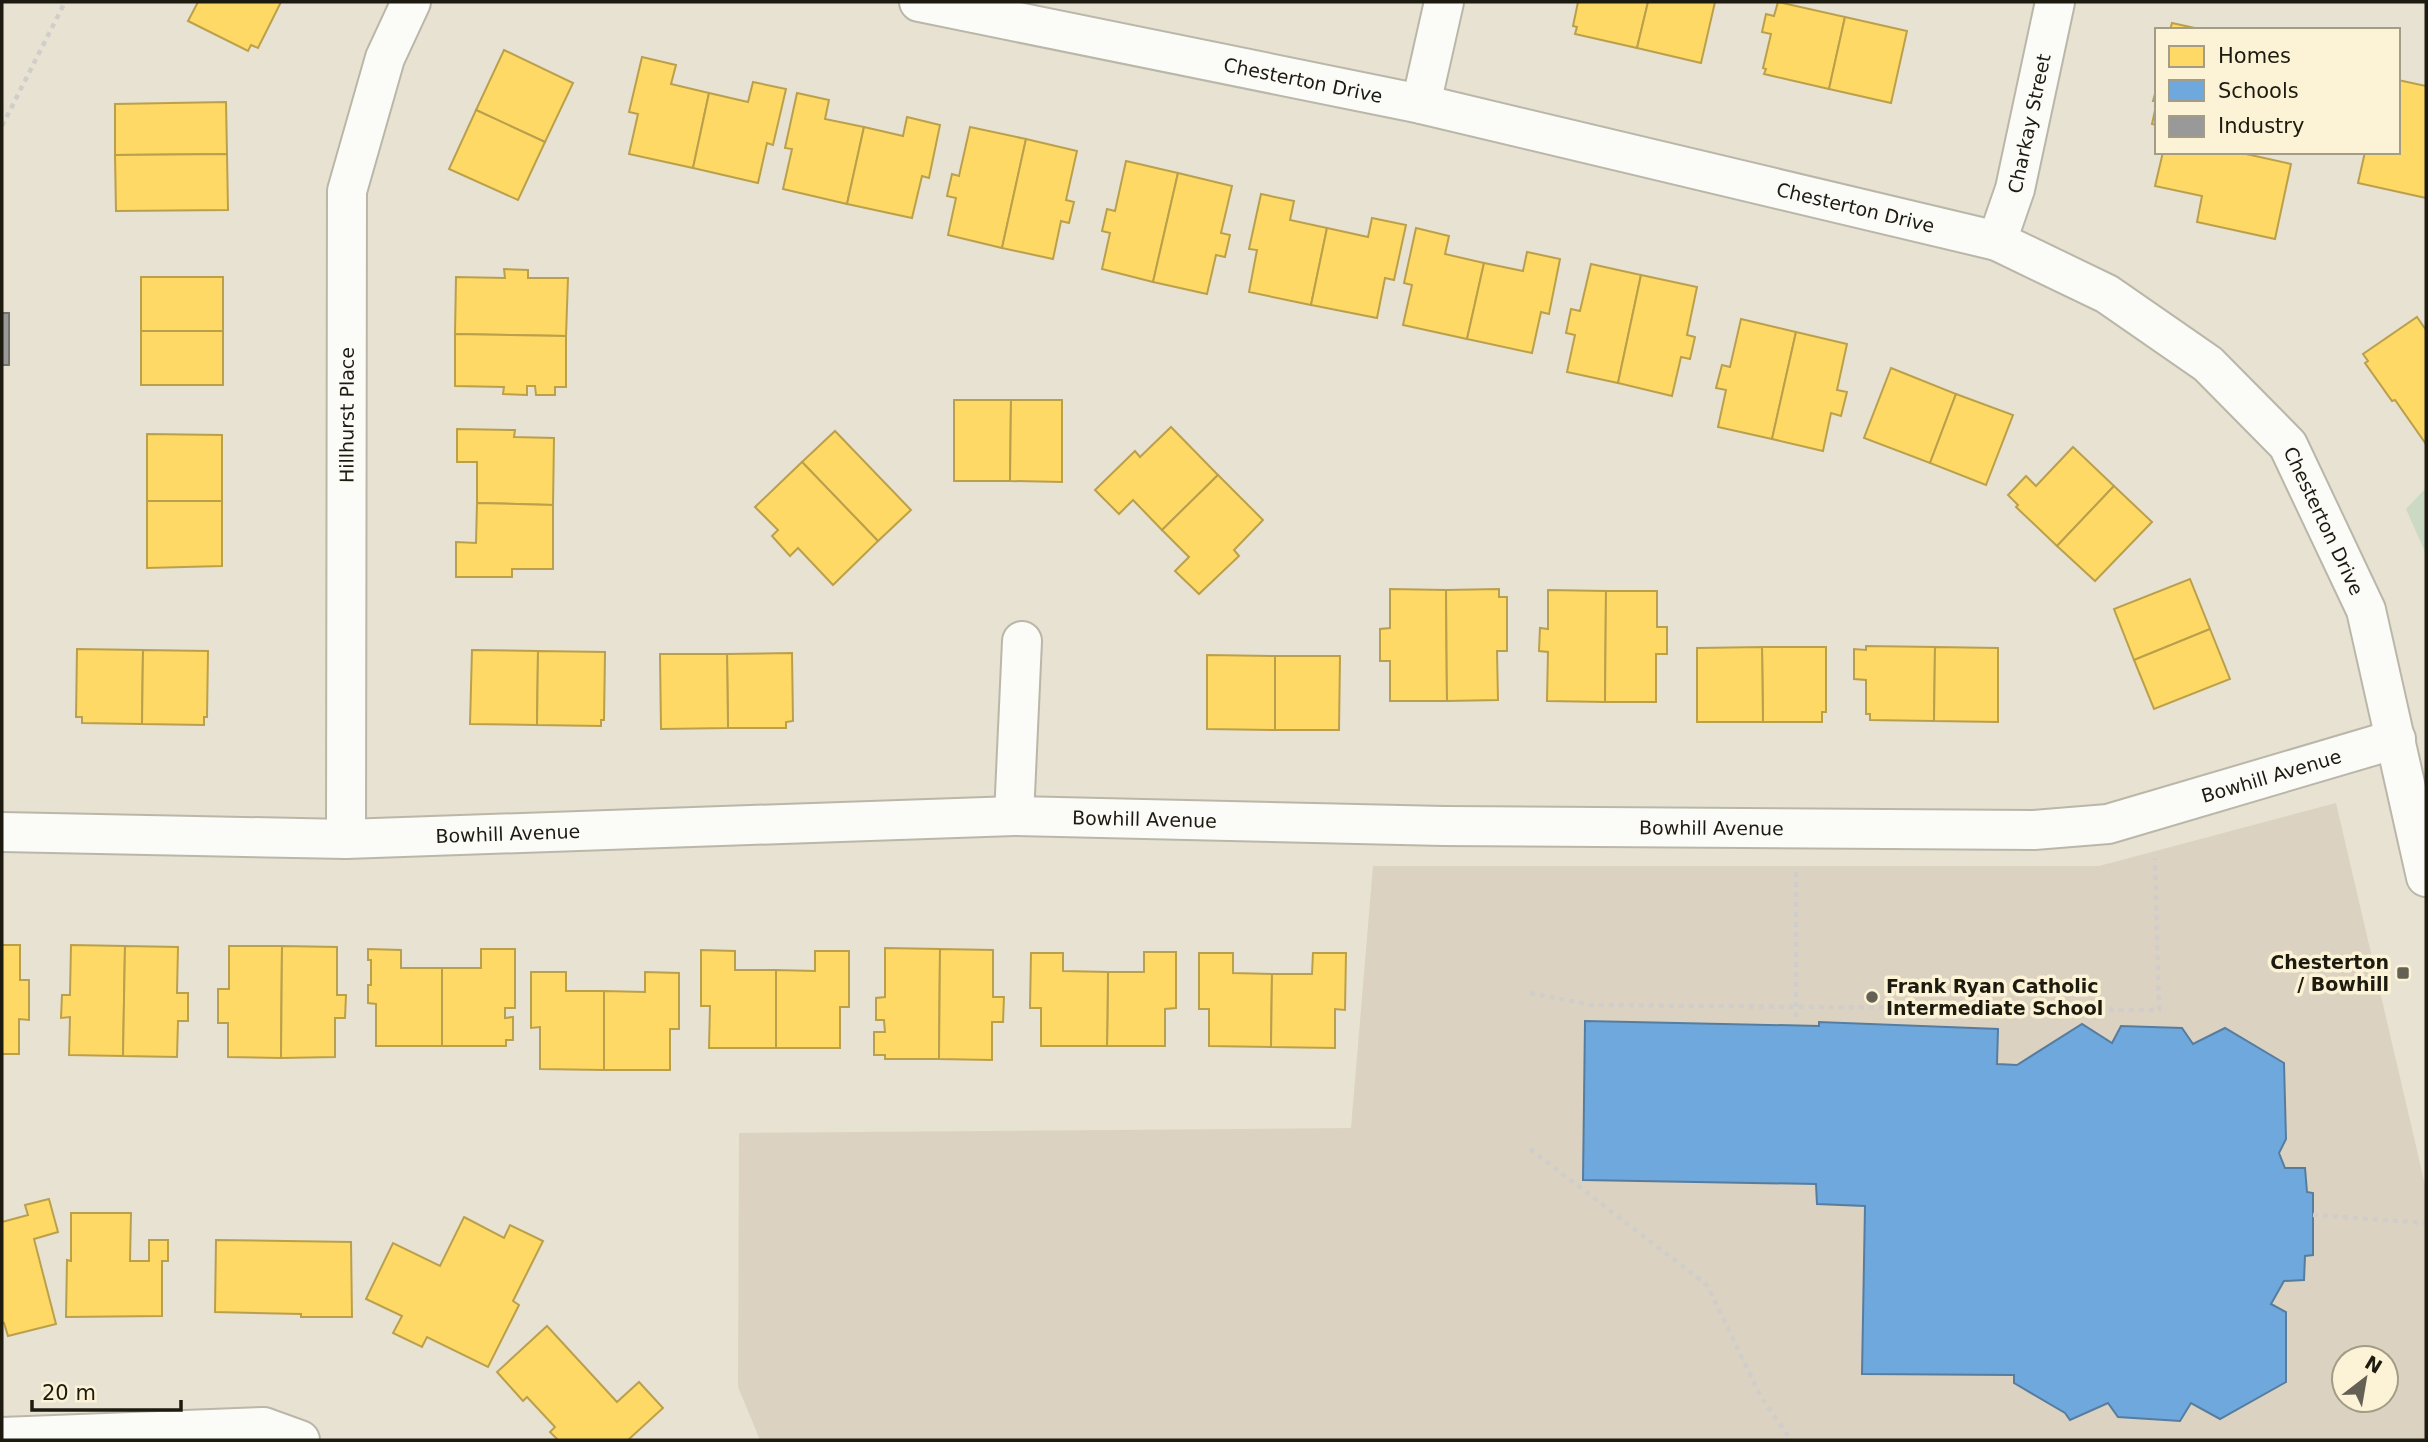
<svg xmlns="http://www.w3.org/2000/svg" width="2428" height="1442" font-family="'DejaVu Sans',sans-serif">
<rect width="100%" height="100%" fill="#e7e2d1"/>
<path fill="#dcd2c1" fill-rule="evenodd" d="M 2336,803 L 2426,1189 L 2426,1440 L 760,1440 L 738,1387 L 739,1133 L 1351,1128 L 1373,866 L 2099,866 ZM 2344,1358 L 2386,1358 L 2386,1400 L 2344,1400 Z"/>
<path fill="#ccdac5" d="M 2426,488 L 2426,554 L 2406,509 Z"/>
<g fill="#ffd966" stroke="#bba04c" stroke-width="2">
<path d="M 198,2 L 281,2 L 258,48 L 251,45 L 248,51 L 188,21 Z"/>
<path d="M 1578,2 L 1648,2 L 1637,48 L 1575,34 L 1577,27 L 1573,26 Z"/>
<path d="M 1648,2 L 1715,2 L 1701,63 L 1637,48 Z"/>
<path d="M 1778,2 L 1845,17 L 1829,89 L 1764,74 L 1766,69 L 1763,68 L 1771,34 L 1762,32 L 1766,14 L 1774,16 Z"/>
<path d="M 1845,17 L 1907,31 L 1891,103 L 1829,89 Z"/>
<path d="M 2172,23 L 2204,30 L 2170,30 Z"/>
<path d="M 504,50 L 573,83 L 545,142 L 476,110 Z"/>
<path d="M 642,57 L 676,65 L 671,84 L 709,93 L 693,168 L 629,154 L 638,114 L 629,112 Z"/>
<path d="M 2398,80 L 2426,86 L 2426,198 L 2358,183 L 2365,152 L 2398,152 Z"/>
<path d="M 753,82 L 786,89 L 773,145 L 767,143 L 758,183 L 693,168 L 709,93 L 748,102 Z"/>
<path d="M 2157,87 L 2157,125 L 2152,124 L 2157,101 L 2153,101 Z"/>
<path d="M 797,93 L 829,100 L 825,119 L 864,127 L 847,204 L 783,189 L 792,149 L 785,148 Z"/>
<path d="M 226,102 L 227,154 L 115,155 L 115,104 Z"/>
<path d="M 476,110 L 545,142 L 518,200 L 449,169 Z"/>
<path d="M 907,117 L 940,125 L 929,178 L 922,176 L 912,218 L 847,204 L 864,127 L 903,136 Z"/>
<path d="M 970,127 L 1026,139 L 1002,248 L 948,235 L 956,198 L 947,196 L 952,174 L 959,176 Z"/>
<path d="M 1026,139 L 1077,151 L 1066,200 L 1074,202 L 1069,223 L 1061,221 L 1053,259 L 1002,248 Z"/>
<path d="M 2163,152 L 2237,152 L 2291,164 L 2275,239 L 2197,222 L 2202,196 L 2155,186 Z"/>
<path d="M 227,154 L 228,210 L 116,211 L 115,155 Z"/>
<path d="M 1126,161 L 1178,173 L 1153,282 L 1102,269 L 1110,233 L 1102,231 L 1107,209 L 1115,211 Z"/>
<path d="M 1178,173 L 1232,186 L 1221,233 L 1230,235 L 1225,257 L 1216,255 L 1207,294 L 1153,282 Z"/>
<path d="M 1261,194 L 1294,201 L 1290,220 L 1327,228 L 1311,305 L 1249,292 L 1257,250 L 1249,249 Z"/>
<path d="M 1372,218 L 1406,225 L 1394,280 L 1385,278 L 1377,318 L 1311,305 L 1327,228 L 1368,237 Z"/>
<path d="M 1416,228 L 1449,236 L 1445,254 L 1484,263 L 1467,339 L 1403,325 L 1412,285 L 1404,283 Z"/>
<path d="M 1527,252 L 1560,259 L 1549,314 L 1541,312 L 1532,353 L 1467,339 L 1484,263 L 1523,271 Z"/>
<path d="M 1591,264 L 1641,275 L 1618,383 L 1567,372 L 1575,335 L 1566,333 L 1571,309 L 1580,311 Z"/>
<path d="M 504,269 L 528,270 L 528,278 L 568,278 L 566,336 L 455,334 L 456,277 L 505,278 Z"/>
<path d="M 1641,275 L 1697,287 L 1687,335 L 1695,337 L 1690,359 L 1681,357 L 1672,396 L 1618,383 Z"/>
<rect x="141" y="277" width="82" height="54"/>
<path d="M 2417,317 L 2426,330 L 2426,444 L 2395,400 L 2392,401 L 2365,363 L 2368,361 L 2363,354 Z"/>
<path d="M 1741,319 L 1796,332 L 1772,439 L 1718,427 L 1726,390 L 1716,388 L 1722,365 L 1730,367 Z"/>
<rect x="141" y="331" width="82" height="54"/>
<path d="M 1796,332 L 1847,344 L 1837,390 L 1847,392 L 1841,416 L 1831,413 L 1823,451 L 1772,439 Z"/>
<path d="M 455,334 L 566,336 L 566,387 L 555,387 L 555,395 L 536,395 L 535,386 L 527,386 L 527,395 L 503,394 L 504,387 L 455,386 Z"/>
<path d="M 1891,368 L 1956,394 L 1930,463 L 1864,438 Z"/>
<path d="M 1956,394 L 2013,415 L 1986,485 L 1930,463 Z"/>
<path d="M 954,400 L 1011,400 L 1010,481 L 954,481 Z"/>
<path d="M 1011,400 L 1062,400 L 1062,482 L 1010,481 Z"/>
<path d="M 1171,427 L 1218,475 L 1162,530 L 1133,500 L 1119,514 L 1095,490 L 1135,451 L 1140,457 Z"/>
<path d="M 457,429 L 515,430 L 514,437 L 554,438 L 553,505 L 477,503 L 477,462 L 457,462 Z"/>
<path d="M 835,431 L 911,510 L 878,541 L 802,462 Z"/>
<path d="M 147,434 L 222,435 L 222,501 L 147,501 Z"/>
<path d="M 2073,447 L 2114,486 L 2057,546 L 2016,507 L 2018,505 L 2008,495 L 2026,476 L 2036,486 Z"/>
<path d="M 802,462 L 878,541 L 833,585 L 798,548 L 790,556 L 772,536 L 778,530 L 755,507 Z"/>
<path d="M 1218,475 L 1263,520 L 1234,550 L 1239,556 L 1199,594 L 1175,571 L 1189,557 L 1162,530 Z"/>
<path d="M 2114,486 L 2152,522 L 2095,581 L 2057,546 Z"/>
<path d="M 147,501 L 222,501 L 222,566 L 147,568 Z"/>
<path d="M 477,503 L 553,505 L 553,569 L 512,569 L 512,577 L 456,577 L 456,542 L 476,543 Z"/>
<path d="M 2190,579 L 2210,629 L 2134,660 L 2114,609 Z"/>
<path d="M 1390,589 L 1446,590 L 1447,701 L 1390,701 L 1390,661 L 1380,661 L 1380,629 L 1390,628 Z"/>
<path d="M 1499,589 L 1499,597 L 1507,597 L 1507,651 L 1497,651 L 1498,700 L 1447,701 L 1446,590 Z"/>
<path d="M 1548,590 L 1606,591 L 1605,702 L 1547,701 L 1548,652 L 1539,651 L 1540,628 L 1548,629 Z"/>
<path d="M 1606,591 L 1657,591 L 1657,627 L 1667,627 L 1667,654 L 1656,654 L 1656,702 L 1605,702 Z"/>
<path d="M 2210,629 L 2230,679 L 2154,709 L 2134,660 Z"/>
<path d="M 1866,646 L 1935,647 L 1934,721 L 1870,720 L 1870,714 L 1866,714 L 1866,680 L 1854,679 L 1854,649 L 1866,650 Z"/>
<path d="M 1762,647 L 1826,647 L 1826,712 L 1822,712 L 1822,722 L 1763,722 Z"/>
<path d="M 1762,647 L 1763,722 L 1697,722 L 1697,648 Z"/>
<path d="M 1935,647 L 1998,648 L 1998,722 L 1934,721 Z"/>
<path d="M 77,649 L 143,650 L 142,724 L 82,723 L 82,717 L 76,717 Z"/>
<path d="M 143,650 L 208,651 L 207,717 L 204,717 L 204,725 L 142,724 Z"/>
<path d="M 472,650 L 538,651 L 537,725 L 470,724 Z"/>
<path d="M 538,651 L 605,652 L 604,720 L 601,720 L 601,726 L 537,725 Z"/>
<path d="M 792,653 L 793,721 L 786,722 L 786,728 L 728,728 L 727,654 Z"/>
<path d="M 660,654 L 727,654 L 728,728 L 661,729 Z"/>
<path d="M 1207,655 L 1275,656 L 1275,730 L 1207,729 Z"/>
<path d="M 1275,656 L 1340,656 L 1339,730 L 1275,730 Z"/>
<path d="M 2,945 L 20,945 L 20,980 L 29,980 L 29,1020 L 19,1019 L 19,1054 L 2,1054 Z"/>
<path d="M 71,945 L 125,946 L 123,1056 L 69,1055 L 70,1017 L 61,1018 L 62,995 L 70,995 Z"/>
<path d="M 125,946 L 178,947 L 177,993 L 188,993 L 188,1021 L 178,1021 L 177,1057 L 123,1056 Z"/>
<path d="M 229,946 L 282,946 L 281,1058 L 228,1057 L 228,1023 L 218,1023 L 218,989 L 229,989 Z"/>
<path d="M 282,946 L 337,947 L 337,995 L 346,995 L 345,1018 L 335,1018 L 335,1057 L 281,1058 Z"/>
<path d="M 885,948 L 940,949 L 939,1059 L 885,1059 L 885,1055 L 874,1055 L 874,1032 L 885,1032 L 884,1020 L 876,1020 L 876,998 L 885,997 Z"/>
<path d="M 368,949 L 401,950 L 401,968 L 442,968 L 442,1046 L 376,1046 L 376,1004 L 368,1003 L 368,985 L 371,985 L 371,960 L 368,960 Z"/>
<path d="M 481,949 L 515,949 L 515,1008 L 505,1008 L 505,1018 L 513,1017 L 513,1040 L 506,1040 L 506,1046 L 442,1046 L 442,968 L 481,968 Z"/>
<path d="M 940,949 L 993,950 L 993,997 L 1004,997 L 1003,1022 L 992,1022 L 992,1060 L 939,1059 Z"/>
<path d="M 701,950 L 735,951 L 735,970 L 776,970 L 776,1048 L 709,1048 L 710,1006 L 701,1006 Z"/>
<path d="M 815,951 L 849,951 L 849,1007 L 840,1007 L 840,1048 L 776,1048 L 776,970 L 815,971 Z"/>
<path d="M 1144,952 L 1176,952 L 1176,1008 L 1165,1009 L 1165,1046 L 1107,1046 L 1108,972 L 1144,972 Z"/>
<path d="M 1031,953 L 1063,953 L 1063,971 L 1108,972 L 1107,1046 L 1041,1046 L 1041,1008 L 1030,1008 Z"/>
<path d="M 1199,953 L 1233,953 L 1233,973 L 1272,974 L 1271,1047 L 1209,1046 L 1209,1009 L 1199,1009 Z"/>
<path d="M 1313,953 L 1346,953 L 1345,1010 L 1335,1009 L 1335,1048 L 1271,1047 L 1272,974 L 1312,974 Z"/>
<path d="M 531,972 L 566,972 L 566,991 L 604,991 L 604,1070 L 540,1069 L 540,1027 L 531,1028 Z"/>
<path d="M 645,972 L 679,973 L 679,1029 L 670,1029 L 670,1070 L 604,1070 L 604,991 L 645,992 Z"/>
<path d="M 49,1199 L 58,1232 L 34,1239 L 56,1324 L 8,1336 L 4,1323 L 2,1324 L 2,1222 L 28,1215 L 25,1205 Z"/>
<path d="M 71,1213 L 131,1213 L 130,1261 L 149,1261 L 149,1240 L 168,1240 L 168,1261 L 162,1261 L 162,1316 L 66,1317 L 67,1260 L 71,1261 Z"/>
<path d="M 464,1217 L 504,1238 L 510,1225 L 543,1241 L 513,1301 L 519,1305 L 488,1367 L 427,1337 L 422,1347 L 393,1333 L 402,1316 L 366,1299 L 393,1243 L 440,1266 Z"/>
<path d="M 216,1240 L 351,1242 L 352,1317 L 301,1317 L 301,1314 L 215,1312 Z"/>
<path d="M 547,1326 L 617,1402 L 639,1382 L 663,1408 L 628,1440 L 558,1440 L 550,1432 L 555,1427 L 527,1397 L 523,1401 L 497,1372 Z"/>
</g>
<path fill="#6fa8dc" stroke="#567d9f" stroke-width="2" d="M 1585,1021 L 1819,1026 L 1819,1022 L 1998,1029 L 1997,1064 L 2017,1065 L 2082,1024 L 2112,1043 L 2121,1026 L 2182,1028 L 2193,1044 L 2225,1028 L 2284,1063 L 2286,1139 L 2279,1153 L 2285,1168 L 2305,1168 L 2307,1192 L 2313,1193 L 2313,1255 L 2305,1256 L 2304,1280 L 2284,1281 L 2271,1304 L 2286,1312 L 2286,1382 L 2220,1419 L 2191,1403 L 2180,1421 L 2118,1417 L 2108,1403 L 2070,1420 L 2065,1413 L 2014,1383 L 2014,1375 L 1862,1374 L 1865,1206 L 1817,1204 L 1816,1184 L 1583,1180 Z"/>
<rect fill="#999" stroke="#747370" stroke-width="2" x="2" y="313" width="7" height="52"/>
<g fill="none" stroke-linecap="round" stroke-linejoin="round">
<defs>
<g id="minor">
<path d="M 1421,104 L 1444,2"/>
<path id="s1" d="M 1997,241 L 2015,189 L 2055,2"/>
<path d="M 1014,816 L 1022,641"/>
<path id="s2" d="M 2,832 L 346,839 L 1014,816 L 1444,826 L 2034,830 L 2108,824 L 2396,739"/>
<path id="s3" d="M 346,839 L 347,191 L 385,58 L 411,2"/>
<path d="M 2,1437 L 264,1427 L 300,1440"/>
</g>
<g id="tertiary">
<path id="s4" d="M 919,2 L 1421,104 L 1997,241 L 2107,294 L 2208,364 L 2288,445 L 2366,610 L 2426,877"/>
</g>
</defs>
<use href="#minor" stroke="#bab7a9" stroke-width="42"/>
<use href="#tertiary" stroke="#bab7a9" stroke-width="42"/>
<g stroke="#d0ceca" stroke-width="4.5" stroke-dasharray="5 5" stroke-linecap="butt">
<path d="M 2,126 L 65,2"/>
<path d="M 1796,872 L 1796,1019"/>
<path d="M 1530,993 L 1591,1005 L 2159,1010 L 2155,858"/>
<path d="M 1530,1149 L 1707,1285 L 1761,1397 L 1791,1440"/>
<path d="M 2313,1215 L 2426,1223"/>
</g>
<use href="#minor" stroke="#fbfbf8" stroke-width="38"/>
<use href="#tertiary" stroke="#fbfbf8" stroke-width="38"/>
</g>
<g fill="#646054" stroke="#fcf3d6" stroke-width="2.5">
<rect x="2396" y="966" width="14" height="14" rx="3.5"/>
<circle cx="1872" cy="997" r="7"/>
</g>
<g text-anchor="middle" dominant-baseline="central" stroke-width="7" stroke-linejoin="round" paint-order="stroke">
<g font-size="19" fill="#1d1a10" stroke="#fcf3d6">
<text stroke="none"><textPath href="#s4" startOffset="392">Chesterton Drive</textPath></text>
<text stroke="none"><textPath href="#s1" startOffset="122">Charkay Street</textPath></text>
<text stroke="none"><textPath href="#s4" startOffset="959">Chesterton Drive</textPath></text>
<text stroke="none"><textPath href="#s3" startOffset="424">Hillhurst Place</textPath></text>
<text stroke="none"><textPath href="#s4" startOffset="1547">Chesterton Drive</textPath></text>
<text stroke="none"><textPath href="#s2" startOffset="2277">Bowhill Avenue</textPath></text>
<text stroke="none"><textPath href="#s2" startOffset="1143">Bowhill Avenue</textPath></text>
<text stroke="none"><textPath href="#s2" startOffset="1710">Bowhill Avenue</textPath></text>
<text stroke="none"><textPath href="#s2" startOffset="506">Bowhill Avenue</textPath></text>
</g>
<g font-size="19" font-weight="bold" fill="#1d1a10" stroke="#fcf3d6" text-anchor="end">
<text x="2389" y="962">Chesterton<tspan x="2389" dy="22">/ Bowhill</tspan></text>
<text x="1886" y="986" text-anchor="start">Frank Ryan Catholic<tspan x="1886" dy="22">Intermediate School</tspan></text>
</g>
</g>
<rect width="2428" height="1442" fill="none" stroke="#1d1a10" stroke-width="7"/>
<rect x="2155" y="28" width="245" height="126" fill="#fcf3d6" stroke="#a39c87" stroke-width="2"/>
<rect x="2169" y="46" width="35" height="21" fill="#ffd966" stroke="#a39c87" stroke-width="2"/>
<text x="2218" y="63" font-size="21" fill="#1d1a10">Homes</text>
<rect x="2169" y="80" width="35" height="21" fill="#6fa8dc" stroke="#a39c87" stroke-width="2"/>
<text x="2218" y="98" font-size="21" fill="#1d1a10">Schools</text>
<rect x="2169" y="116" width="35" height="21" fill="#999999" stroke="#a39c87" stroke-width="2"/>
<text x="2218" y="133" font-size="21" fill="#1d1a10">Industry</text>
<g transform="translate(2365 1379) rotate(31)"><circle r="33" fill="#fcf3d6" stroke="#a39c87" stroke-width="2"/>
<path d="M0-5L12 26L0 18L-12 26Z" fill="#646054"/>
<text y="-10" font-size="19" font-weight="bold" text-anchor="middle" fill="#1d1a10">N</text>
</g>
<path d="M32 1400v10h149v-10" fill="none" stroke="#1d1a10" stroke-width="3.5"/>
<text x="42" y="1400" font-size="21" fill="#1d1a10" stroke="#fcf3d6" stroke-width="5" paint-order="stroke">20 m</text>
</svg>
